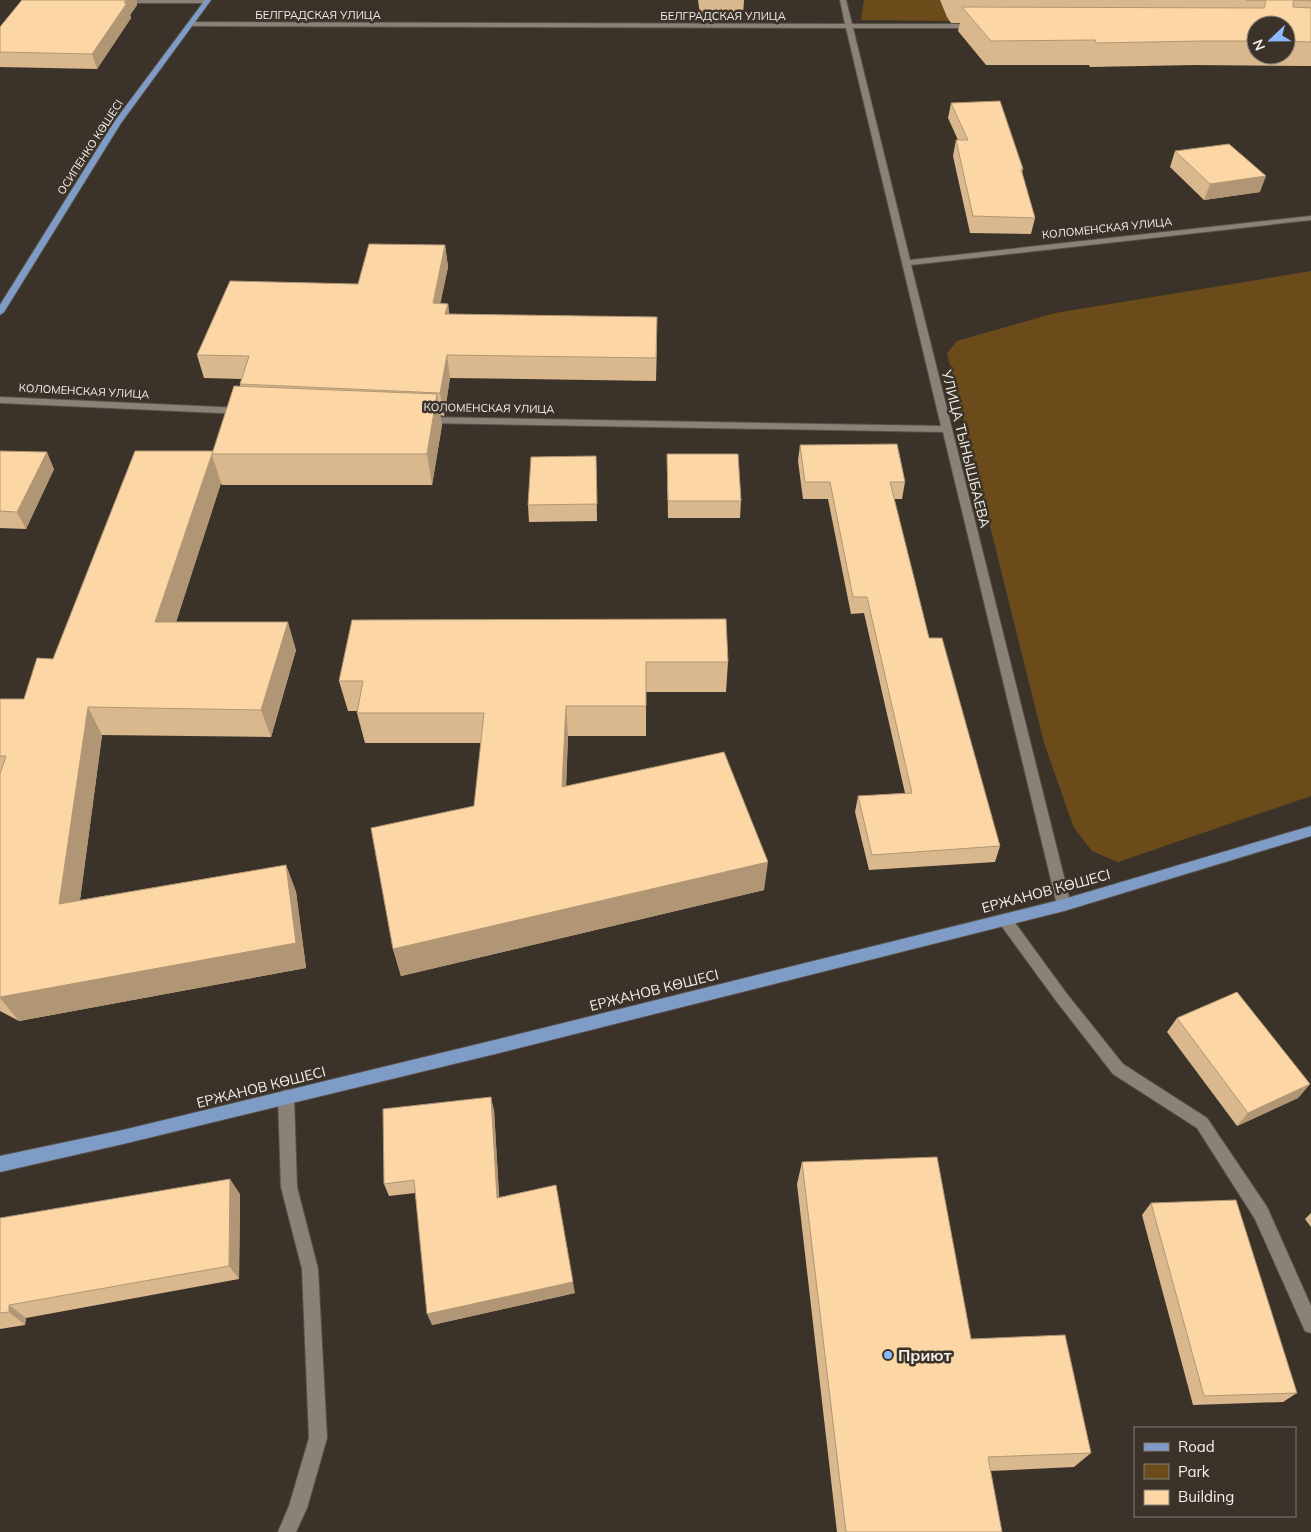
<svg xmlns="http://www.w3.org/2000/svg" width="1311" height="1532" font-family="Mulish,sans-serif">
<rect width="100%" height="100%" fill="#3b332a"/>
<g fill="#6b4b19">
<path d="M 864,0 L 1311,0 L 1311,25 L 861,20 Z"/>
<path d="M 1311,271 L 1311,796 L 1118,862 L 1092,851 L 1074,828 L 1044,743 L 947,353 L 957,341 L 1055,313 Z"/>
</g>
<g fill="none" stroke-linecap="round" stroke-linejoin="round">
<defs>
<g id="minor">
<path d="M 116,0 L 210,0 L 210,1 L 207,3 L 119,3 Z"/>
<path d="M 840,0 L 846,0 L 852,24 L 976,24 L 979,26 L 976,28 L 853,28 L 910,260 L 1311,216 L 1311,220 L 911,265 L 1071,905 L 1069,909 L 1064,911 L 1059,909 L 1057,905 L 943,432 L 425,423 L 420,420 L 425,417 L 941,426 L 846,28 L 191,26 L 188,24 L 191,22 L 845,24 Z"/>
<path d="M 0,397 L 242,408 L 247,411 L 242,414 L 0,403 Z"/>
<path d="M 1005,914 L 1010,916 L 1067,994 L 1123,1064 L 1207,1118 L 1267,1207 L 1311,1306 L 1311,1333 L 1305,1331 L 1255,1219 L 1197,1128 L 1113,1074 L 1057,1002 L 1000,924 L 998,920 L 1000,916 Z"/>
<path d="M 286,1090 L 291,1092 L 294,1097 L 297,1187 L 318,1269 L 327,1438 L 307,1508 L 296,1532 L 278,1532 L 289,1506 L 309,1438 L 302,1269 L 281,1187 L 278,1097 L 281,1092 Z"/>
</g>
<g id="major">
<path d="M 205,0 L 211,0 L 121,123 L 4,312 L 0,315 L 0,305 L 114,122 Z"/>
<path d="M 1311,826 L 1311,836 L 1064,911 L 495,1054 L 123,1144 L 0,1172 L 0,1156 L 123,1130 L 495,1040 L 1064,899 Z"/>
</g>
</defs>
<use href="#minor" stroke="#59524a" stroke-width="2"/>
<use href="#major" stroke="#59524a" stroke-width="2"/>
<use href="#minor" fill="#8b8277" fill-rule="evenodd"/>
<use href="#major" fill="#7f9cc7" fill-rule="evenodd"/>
</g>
<g fill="#d9b88e" fill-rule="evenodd">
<path d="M 22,0 L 136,0 L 137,5 L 130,15 L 131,18 L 97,69 L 0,67 L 0,27 Z"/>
<path d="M 698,0 L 744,0 L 743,15 L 700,15 Z"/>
<path d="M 940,0 L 1311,0 L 1311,66 L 1195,65 L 1090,67 L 1089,65 L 986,65 L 958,31 L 960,23 L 951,23 L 947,17 ZM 1256,25 L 1286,25 L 1286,55 L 1256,55 Z"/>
<path d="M 951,103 L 1023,169 L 1022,173 L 1035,218 L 1031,234 L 970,233 L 953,156 L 956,140 L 958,140 L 948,118 Z"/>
<path d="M 1175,151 L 1260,192 L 1204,200 L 1170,167 Z"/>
<path d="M 445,245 L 448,267 L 440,303 L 448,304 L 449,314 L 657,317 L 656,381 L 450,378 L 444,416 L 440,415 L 442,425 L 432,485 L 222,485 L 221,483 L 176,622 L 296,650 L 271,737 L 102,735 L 80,900 L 286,865 L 296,892 L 306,968 L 19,1021 L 0,1011 L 0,699 L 24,699 L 53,659 L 213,451 L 240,386 L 240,384 L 242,379 L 204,378 L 197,355 L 358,284 Z"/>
<path d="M 800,445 L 905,482 L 902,499 L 894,499 L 929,638 L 1000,846 L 995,862 L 869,870 L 855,812 L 858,796 L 905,793 L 864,613 L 851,614 L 828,499 L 803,499 L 798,461 Z"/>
<path d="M 0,451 L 54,469 L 26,529 L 0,528 Z"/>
<path d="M 667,454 L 741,501 L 740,518 L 668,518 Z"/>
<path d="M 596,456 L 597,521 L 529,522 L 528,505 Z"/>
<path d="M 352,620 L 728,662 L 726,692 L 646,692 L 646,736 L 568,736 L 566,786 L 764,890 L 401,976 L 393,949 L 474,806 L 481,743 L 365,743 L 357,713 L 358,711 L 348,711 L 339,681 Z"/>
<path d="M 1177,1018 L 1310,1084 L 1298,1098 L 1237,1126 L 1167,1032 Z"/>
<path d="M 494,1110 L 499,1197 L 575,1293 L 432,1325 L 415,1193 L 389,1196 L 384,1184 Z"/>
<path d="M 802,1162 L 971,1339 L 1091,1453 L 1074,1467 L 990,1471 L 1002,1532 L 837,1532 L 797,1184 Z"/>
<path d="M 240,1194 L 239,1279 L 26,1318 L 25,1325 L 0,1329 L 0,1218 Z"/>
<path d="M 1151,1203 L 1297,1393 L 1283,1402 L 1193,1405 L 1142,1215 Z"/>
<path d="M 1311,1213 L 1311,1227 L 1305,1219 Z"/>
</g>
<g fill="#b09674">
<path d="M 126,0 L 136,0 L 137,5 L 130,15 L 131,18 L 97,69 L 92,54 Z"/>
<path d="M 1266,176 L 1260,192 L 1204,200 L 1210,184 Z"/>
<path d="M 445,245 L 448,267 L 436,325 L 433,303 Z"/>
<path d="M 448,304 L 451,326 L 445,314 Z"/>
<path d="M 657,317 L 657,340 L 656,381 L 656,358 Z"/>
<path d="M 447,355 L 450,378 L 444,416 L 440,393 Z"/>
<path d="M 437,394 L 442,425 L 432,485 L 427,454 Z"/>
<path d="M 47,452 L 54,469 L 26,529 L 17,512 Z"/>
<path d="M 212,455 L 221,483 L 167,650 L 155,622 Z"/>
<path d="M 288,622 L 296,650 L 271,737 L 261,710 Z"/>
<path d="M 566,706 L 568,736 L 565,816 L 562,787 Z"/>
<path d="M 88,707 L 102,735 L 76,930 L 59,904 Z"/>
<path d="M 768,862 L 764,890 L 401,976 L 393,949 Z"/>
<path d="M 286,865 L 296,892 L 306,968 L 19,1021 L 0,998 Z"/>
<path d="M 1310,1084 L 1298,1098 L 1237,1126 L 1248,1113 Z"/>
<path d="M 491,1097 L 494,1110 L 500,1210 L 497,1198 Z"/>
<path d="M 230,1179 L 240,1194 L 239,1279 L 229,1266 Z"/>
<path d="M 573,1282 L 575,1293 L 432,1325 L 427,1314 Z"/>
<path d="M 9,1305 L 26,1318 L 25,1325 L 9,1312 Z"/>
</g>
<g fill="#fcd6a5" stroke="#b09674">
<path d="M 22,0 L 126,0 L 124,3 L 127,3 L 92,54 L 0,52 L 0,27 Z"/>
<path d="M 1246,0 L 1311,0 L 1311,1 L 1294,0 L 1293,2 L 1293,7 L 1311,8 L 1311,42 L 1286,41 L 1286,25 L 1256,25 L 1256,41 L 1202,41 L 1096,43 L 1095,40 L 991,41 L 962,7 L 1264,8 L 1266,2 L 1264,0 Z"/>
<path d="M 1000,101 L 1023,169 L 1021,169 L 1035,218 L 973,216 L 956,140 L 968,140 L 951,103 Z"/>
<path d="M 1229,144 L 1266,176 L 1210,184 L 1175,151 Z"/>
<path d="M 369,244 L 445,245 L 433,303 L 448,304 L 445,314 L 657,317 L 656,358 L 447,355 L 440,393 L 240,384 L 249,356 L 197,355 L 230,281 L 358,284 Z"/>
<path d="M 234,386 L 437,394 L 427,454 L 212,454 Z"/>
<path d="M 897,444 L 905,482 L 890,482 L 929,638 L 942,638 L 1000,846 L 872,855 L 858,796 L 912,793 L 867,597 L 853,597 L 830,482 L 805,482 L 800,445 Z"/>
<path d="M 0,451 L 47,452 L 17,512 L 0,511 Z"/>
<path d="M 135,451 L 213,451 L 155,622 L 288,622 L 261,710 L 88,707 L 59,904 L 286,865 L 296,943 L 0,997 L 0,774 L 6,756 L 0,756 L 0,699 L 24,699 L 37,658 L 53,659 Z"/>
<path d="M 667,454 L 738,454 L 741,501 L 668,501 Z"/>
<path d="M 596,456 L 597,504 L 528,505 L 531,457 Z"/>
<path d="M 726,619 L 728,662 L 646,662 L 646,706 L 566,706 L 562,787 L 724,752 L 768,862 L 393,949 L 371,828 L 474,806 L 484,713 L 357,713 L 363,681 L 339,681 L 352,620 Z"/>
<path d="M 1237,992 L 1310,1084 L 1248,1113 L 1177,1018 Z"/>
<path d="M 491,1097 L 497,1198 L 556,1185 L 573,1282 L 427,1314 L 414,1180 L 384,1184 L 383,1109 Z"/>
<path d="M 937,1157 L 971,1339 L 1065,1335 L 1091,1453 L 988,1457 L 1002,1532 L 846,1532 L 802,1162 Z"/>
<path d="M 230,1179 L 229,1266 L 9,1305 L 9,1312 L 0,1313 L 0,1218 Z"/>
<path d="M 1236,1200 L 1297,1393 L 1204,1396 L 1151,1203 Z"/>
</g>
<circle fill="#8bb9fc" stroke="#3b332a" stroke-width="2" cx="888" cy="1355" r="5"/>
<g text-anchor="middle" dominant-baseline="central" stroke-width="5" stroke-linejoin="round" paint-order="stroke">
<g font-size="11" fill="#f5f0ea" stroke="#3b332a">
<text x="318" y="15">БЕЛГРАДСКАЯ УЛИЦА</text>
<text x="723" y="16">БЕЛГРАДСКАЯ УЛИЦА</text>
<text transform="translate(90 147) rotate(-57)">ОСИПЕНКО КӨШЕСІ</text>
<text transform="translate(1107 228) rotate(-6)">КОЛОМЕНСКАЯ УЛИЦА</text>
<text transform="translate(84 391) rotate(3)">КОЛОМЕНСКАЯ УЛИЦА</text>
<text transform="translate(489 408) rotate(1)">КОЛОМЕНСКАЯ УЛИЦА</text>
</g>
<g font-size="14" fill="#f5f0ea" stroke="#3b332a">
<text transform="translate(966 449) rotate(76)">УЛИЦА ТЫНЫШБАЕВА</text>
<text transform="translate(1046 891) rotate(-15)">ЕРЖАНОВ КӨШЕСІ</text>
<text transform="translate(654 990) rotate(-14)">ЕРЖАНОВ КӨШЕСІ</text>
<text transform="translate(261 1087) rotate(-14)">ЕРЖАНОВ КӨШЕСІ</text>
</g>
<g font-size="16" font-weight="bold" fill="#f5f0ea" stroke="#3b332a" text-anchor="start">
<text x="898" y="1355">Приют</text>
</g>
</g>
<rect x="1134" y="1427" width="162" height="90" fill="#3b332a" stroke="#857f77"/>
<rect x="1144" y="1443" width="25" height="8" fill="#7f9cc7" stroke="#857f77"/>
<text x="1178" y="1452" font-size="15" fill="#f5f0ea">Road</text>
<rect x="1144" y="1464" width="25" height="15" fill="#6b4b19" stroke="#857f77"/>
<text x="1178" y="1477" font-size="15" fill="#f5f0ea">Park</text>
<rect x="1144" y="1490" width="25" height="15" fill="#fcd6a5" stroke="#857f77"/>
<text x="1178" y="1502" font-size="15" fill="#f5f0ea">Building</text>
<g transform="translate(1271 40) rotate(248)"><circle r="24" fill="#3b332a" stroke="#857f77"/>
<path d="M0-4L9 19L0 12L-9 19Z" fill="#8bb9fc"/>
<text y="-8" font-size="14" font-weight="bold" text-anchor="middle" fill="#f5f0ea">N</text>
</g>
</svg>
